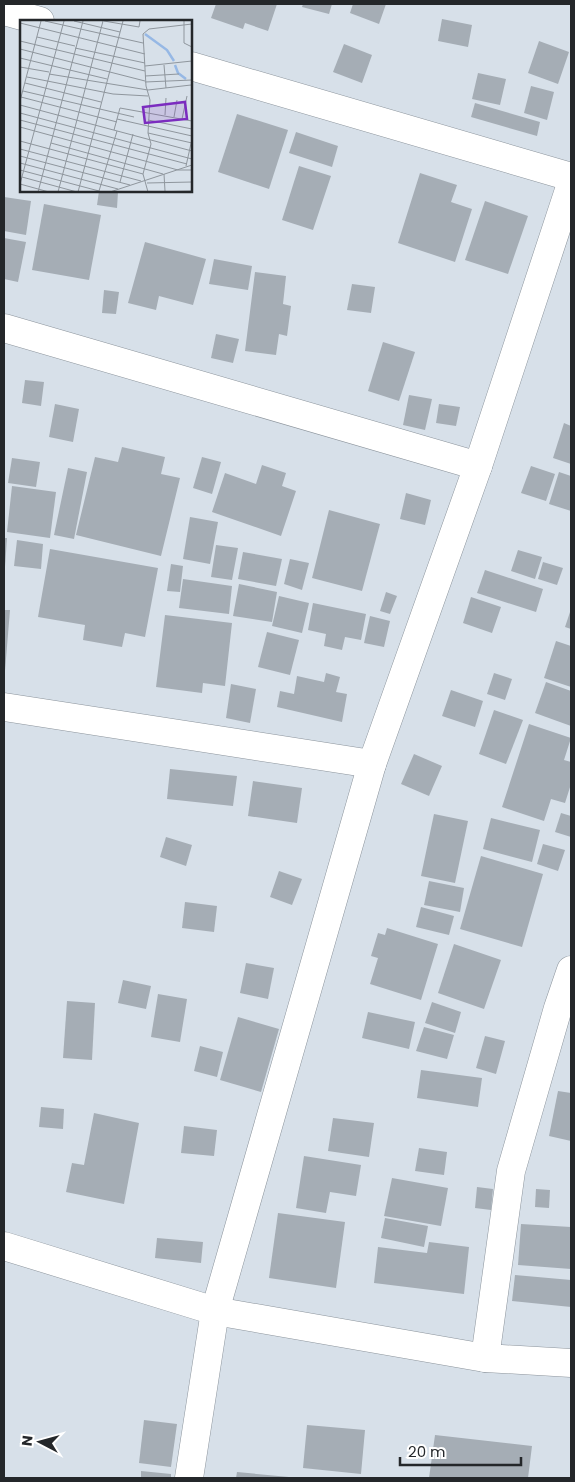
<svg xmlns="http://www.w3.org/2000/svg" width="575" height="1482" font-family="Poppins,sans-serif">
<rect width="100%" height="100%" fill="#d7e0e9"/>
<g fill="#a5adb5">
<path d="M 216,4 L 277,4 L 268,31 L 245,23 L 243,29 L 211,18 Z"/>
<path d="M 303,4 L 332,4 L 329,14 L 302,7 Z"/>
<path d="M 353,4 L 386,4 L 379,24 L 350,13 Z"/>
<path d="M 442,19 L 472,25 L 468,47 L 438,41 Z"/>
<path d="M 539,41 L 569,52 L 558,84 L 528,73 Z"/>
<path d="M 344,44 L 372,55 L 362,83 L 333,72 Z"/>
<path d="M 478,73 L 506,79 L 500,105 L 472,99 Z"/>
<path d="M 531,86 L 554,92 L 547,120 L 524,113 Z"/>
<path d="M 475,103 L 540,122 L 537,136 L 471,117 Z"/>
<path d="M 237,114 L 288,130 L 269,189 L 218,172 Z"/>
<path d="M 296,132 L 338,146 L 332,167 L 289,153 Z"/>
<path d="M 299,166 L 331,176 L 313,230 L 282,220 Z"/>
<path d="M 420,173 L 457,185 L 451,202 L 472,209 L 455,262 L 398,243 Z"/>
<path d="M 99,191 L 118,192 L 117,208 L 97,205 Z"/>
<path d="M 4,197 L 31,201 L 26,235 L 4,231 Z"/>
<path d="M 485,201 L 528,216 L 508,274 L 465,260 Z"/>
<path d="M 44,204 L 101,215 L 89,280 L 32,270 Z"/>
<path d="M 4,238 L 26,242 L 18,282 L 4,279 Z"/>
<path d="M 145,242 L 206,259 L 193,305 L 159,296 L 156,310 L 128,303 Z"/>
<path d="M 214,259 L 252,266 L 248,290 L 209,284 Z"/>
<path d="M 255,272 L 286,276 L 283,304 L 291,306 L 287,336 L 279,334 L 276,355 L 245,351 Z"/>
<path d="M 352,284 L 375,287 L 371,313 L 347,310 Z"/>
<path d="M 104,290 L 119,292 L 116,314 L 102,313 Z"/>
<path d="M 216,334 L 239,339 L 233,363 L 211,358 Z"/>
<path d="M 383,342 L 415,352 L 399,401 L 368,391 Z"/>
<path d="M 25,380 L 44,382 L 41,406 L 22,403 Z"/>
<path d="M 409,395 L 432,399 L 425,430 L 403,425 Z"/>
<path d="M 55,404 L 79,409 L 73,442 L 49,437 Z"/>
<path d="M 439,404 L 460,407 L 456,426 L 436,423 Z"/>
<path d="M 564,423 L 571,426 L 571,464 L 553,458 Z"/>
<path d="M 122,447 L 165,457 L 161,474 L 180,478 L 161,556 L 76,535 L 95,457 L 118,462 Z"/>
<path d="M 202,457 L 221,462 L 212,494 L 193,488 Z"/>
<path d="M 12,458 L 40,462 L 36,487 L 8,483 Z"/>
<path d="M 262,465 L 286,473 L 282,486 L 296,491 L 281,536 L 212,512 L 225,473 L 256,484 Z"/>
<path d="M 531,466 L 555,474 L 546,501 L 521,493 Z"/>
<path d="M 68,468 L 87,472 L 74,539 L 54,535 Z"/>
<path d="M 559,472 L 571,476 L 571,511 L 549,504 Z"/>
<path d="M 12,486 L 56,492 L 50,538 L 7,532 Z"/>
<path d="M 406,493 L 431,500 L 425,525 L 400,519 Z"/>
<path d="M 329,510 L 380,524 L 362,591 L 312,578 Z"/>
<path d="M 190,517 L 218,522 L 210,564 L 183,559 Z"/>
<path d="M 4,538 L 7,538 L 5,567 L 4,567 Z"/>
<path d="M 17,540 L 43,544 L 41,569 L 14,566 Z"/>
<path d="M 216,545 L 238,548 L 232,580 L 211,577 Z"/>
<path d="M 50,549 L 158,568 L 145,637 L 125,633 L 122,647 L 83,640 L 85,625 L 38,617 Z"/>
<path d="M 518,550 L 542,557 L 535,579 L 511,571 Z"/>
<path d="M 243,552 L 282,559 L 276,586 L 238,579 Z"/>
<path d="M 290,559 L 309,563 L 302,590 L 284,584 Z"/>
<path d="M 543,562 L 563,568 L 557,585 L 538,579 Z"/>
<path d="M 171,564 L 183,566 L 180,592 L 167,591 Z"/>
<path d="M 485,570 L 543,589 L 536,612 L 477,593 Z"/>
<path d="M 183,579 L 232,586 L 229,614 L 179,608 Z"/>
<path d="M 239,584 L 277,592 L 272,622 L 233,616 Z"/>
<path d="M 386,592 L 397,596 L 390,614 L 380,611 Z"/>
<path d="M 279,596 L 309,603 L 302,633 L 272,626 Z"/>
<path d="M 471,597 L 501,607 L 492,633 L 463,623 Z"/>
<path d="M 313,603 L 366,614 L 361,640 L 345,637 L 342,650 L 324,646 L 326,634 L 308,630 Z"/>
<path d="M 571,609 L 571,629 L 565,627 Z"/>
<path d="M 4,610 L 10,610 L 5,671 L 4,670 Z"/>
<path d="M 165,615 L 232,623 L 225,686 L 203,683 L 202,693 L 156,687 Z"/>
<path d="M 370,616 L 390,621 L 384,647 L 364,643 Z"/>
<path d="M 267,632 L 299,640 L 290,675 L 258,667 Z"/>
<path d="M 556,641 L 571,646 L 571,687 L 544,678 Z"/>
<path d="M 326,673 L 340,677 L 336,692 L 347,694 L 342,722 L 277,707 L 280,691 L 294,694 L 297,676 L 324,682 Z"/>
<path d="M 494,673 L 512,679 L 505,700 L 487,694 Z"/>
<path d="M 546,682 L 571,691 L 571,726 L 535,713 Z"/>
<path d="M 231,684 L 256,689 L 250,723 L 226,718 Z"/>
<path d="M 451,690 L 483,701 L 475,727 L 442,716 Z"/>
<path d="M 494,710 L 523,720 L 506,764 L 479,754 Z"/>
<path d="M 529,724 L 571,738 L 564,760 L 571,762 L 571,784 L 565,803 L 551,799 L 544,821 L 502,807 Z"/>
<path d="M 414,754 L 442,766 L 429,796 L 401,784 Z"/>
<path d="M 170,769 L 237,776 L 233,806 L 167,799 Z"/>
<path d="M 253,781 L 302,788 L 297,823 L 248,816 Z"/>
<path d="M 561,813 L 571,816 L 571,837 L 555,832 Z"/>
<path d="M 434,814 L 468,821 L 455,883 L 421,876 Z"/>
<path d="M 491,818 L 540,830 L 532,862 L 483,849 Z"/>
<path d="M 166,837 L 192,845 L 186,866 L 160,857 Z"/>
<path d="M 543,844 L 565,850 L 558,871 L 537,864 Z"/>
<path d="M 481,856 L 543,874 L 522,947 L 460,929 Z"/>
<path d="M 279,871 L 302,879 L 292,905 L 270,897 Z"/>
<path d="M 429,881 L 464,888 L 460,912 L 424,905 Z"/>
<path d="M 185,902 L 217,906 L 214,932 L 182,928 Z"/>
<path d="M 421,907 L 454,916 L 449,935 L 416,927 Z"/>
<path d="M 387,928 L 438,944 L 421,1000 L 370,984 L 378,958 L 371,956 L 378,933 L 385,935 Z"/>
<path d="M 454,944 L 501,960 L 484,1009 L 438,993 Z"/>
<path d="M 246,963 L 274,968 L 268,999 L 240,993 Z"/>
<path d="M 123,980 L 151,986 L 146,1009 L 118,1003 Z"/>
<path d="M 158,994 L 187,999 L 180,1042 L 151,1037 Z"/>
<path d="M 67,1001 L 95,1003 L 92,1060 L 63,1058 Z"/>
<path d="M 432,1002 L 461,1012 L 455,1033 L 425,1023 Z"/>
<path d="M 368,1012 L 415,1022 L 409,1049 L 362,1038 Z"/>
<path d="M 238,1017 L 279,1029 L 261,1092 L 220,1080 Z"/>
<path d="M 424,1027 L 454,1035 L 447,1059 L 416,1051 Z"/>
<path d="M 485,1036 L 505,1041 L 496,1074 L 476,1068 Z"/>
<path d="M 200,1046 L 223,1052 L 217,1077 L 194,1071 Z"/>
<path d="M 421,1070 L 482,1078 L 478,1107 L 417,1098 Z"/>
<path d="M 558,1091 L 571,1093 L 571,1141 L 549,1136 Z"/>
<path d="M 41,1107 L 64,1109 L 63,1129 L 39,1127 Z"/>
<path d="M 94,1113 L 139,1123 L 124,1204 L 66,1192 L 72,1163 L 84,1165 Z"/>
<path d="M 333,1118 L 374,1123 L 369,1157 L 328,1151 Z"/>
<path d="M 184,1126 L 217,1130 L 214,1156 L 181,1153 Z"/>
<path d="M 419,1148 L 447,1152 L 444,1175 L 415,1171 Z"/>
<path d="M 304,1156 L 361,1165 L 356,1196 L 330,1192 L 326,1213 L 296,1208 Z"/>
<path d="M 392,1178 L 448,1188 L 441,1226 L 384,1216 Z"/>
<path d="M 477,1187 L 493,1189 L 491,1210 L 475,1208 Z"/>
<path d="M 536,1189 L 550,1190 L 549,1208 L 535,1207 Z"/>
<path d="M 278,1213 L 345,1222 L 336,1288 L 269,1278 Z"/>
<path d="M 385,1218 L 428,1226 L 424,1247 L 381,1238 Z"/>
<path d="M 521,1224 L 571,1227 L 571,1269 L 518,1265 Z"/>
<path d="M 157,1238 L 203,1242 L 201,1263 L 155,1258 Z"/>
<path d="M 429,1242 L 469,1247 L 464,1294 L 374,1283 L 378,1247 L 427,1253 Z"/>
<path d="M 515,1275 L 571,1280 L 571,1307 L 512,1301 Z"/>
<path d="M 144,1420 L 177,1424 L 171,1467 L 139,1463 Z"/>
<path d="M 307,1425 L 365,1430 L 361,1474 L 303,1468 Z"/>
<path d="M 435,1435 L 532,1446 L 528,1478 L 429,1478 Z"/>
<path d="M 141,1471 L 171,1474 L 171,1478 L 141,1478 Z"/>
<path d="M 237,1472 L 289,1477 L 289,1478 L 236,1478 Z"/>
</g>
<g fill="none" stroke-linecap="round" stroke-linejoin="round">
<defs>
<g id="minor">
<path d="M 4,11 L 40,21"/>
<path d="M 191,66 L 571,177"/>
<path d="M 4,328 L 478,466"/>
<path d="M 4,707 L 372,764"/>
<path d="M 4,1246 L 215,1311 L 485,1358 L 571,1363"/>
<path d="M 485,1358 L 511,1171 L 558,1008 L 571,970"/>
<path d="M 189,1478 L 215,1311 L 372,764 L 478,466 L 571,184"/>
</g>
</defs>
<use href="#minor" stroke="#8c949c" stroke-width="29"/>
<use href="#minor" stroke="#fff" stroke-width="28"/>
</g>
<g transform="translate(20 20)">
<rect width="172" height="172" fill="#d7e0e9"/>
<path fill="none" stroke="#96b8e5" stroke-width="2.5" d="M 125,14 L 147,30 L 154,41M 155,45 L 158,53 L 166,59"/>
<path fill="none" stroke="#8f969d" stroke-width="1" d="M 25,1 L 123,23M 54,1 L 100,12M 84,1 L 119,7 L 120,1M 164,1 L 164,23 L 172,27M 0,3 L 125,34M 17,17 L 55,26M 0,21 L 125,51M 55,28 L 125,43M 0,29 L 125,61M 0,38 L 87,59M 144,45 L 146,68M 125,46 L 172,41M 0,47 L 29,52M 29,54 L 128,70 L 171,65M 125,56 L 159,54M 7,57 L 93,74 L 128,76M 125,62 L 172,60M 5,63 L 81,82M 3,71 L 114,97M 1,77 L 97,102M 0,81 L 21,1M 0,85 L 172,131M 0,93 L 172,139M 145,95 L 146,78M 154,97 L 157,80M 97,99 L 172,116M 162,99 L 167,76M 0,100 L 167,144M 128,100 L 172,109M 0,107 L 158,150 L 172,150M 94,110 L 100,88 L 172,101M 128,113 L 172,123M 0,121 L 123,154M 31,123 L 143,154M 0,129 L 121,161M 0,136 L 110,165M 0,143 L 98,169M 166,146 L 172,119M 0,150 L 79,171M 144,154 L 145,171M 2,157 L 57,172M 100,162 L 113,114M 127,163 L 172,162M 0,164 L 44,1M 0,164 L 29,172M 79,171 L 97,111M 18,172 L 63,1M 38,172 L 83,1M 58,172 L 103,1M 90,172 L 172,145M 128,172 L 123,154 L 131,124 L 128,113 L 130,80 L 126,66 L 123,14 L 129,9 L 172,4M 131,172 L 172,171"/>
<path fill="#7b2cbf" fill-opacity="0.15" stroke="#7b2cbf" stroke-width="2.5" d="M 165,82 L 167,99 L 125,103 L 123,87 Z"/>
<rect width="172" height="172" fill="none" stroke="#24272a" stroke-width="2.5"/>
</g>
<rect width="575" height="1482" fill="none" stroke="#24272a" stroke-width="10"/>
<g transform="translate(40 1442) rotate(276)" stroke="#ffffff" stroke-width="4" paint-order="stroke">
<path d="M0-4L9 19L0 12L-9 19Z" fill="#24272a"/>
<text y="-8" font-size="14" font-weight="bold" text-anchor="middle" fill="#24272a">N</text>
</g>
<path d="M400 1457v8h121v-8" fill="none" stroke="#24272a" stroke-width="2.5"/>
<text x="408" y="1457" font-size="15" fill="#24272a" stroke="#ffffff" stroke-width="4" paint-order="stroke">20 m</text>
</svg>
